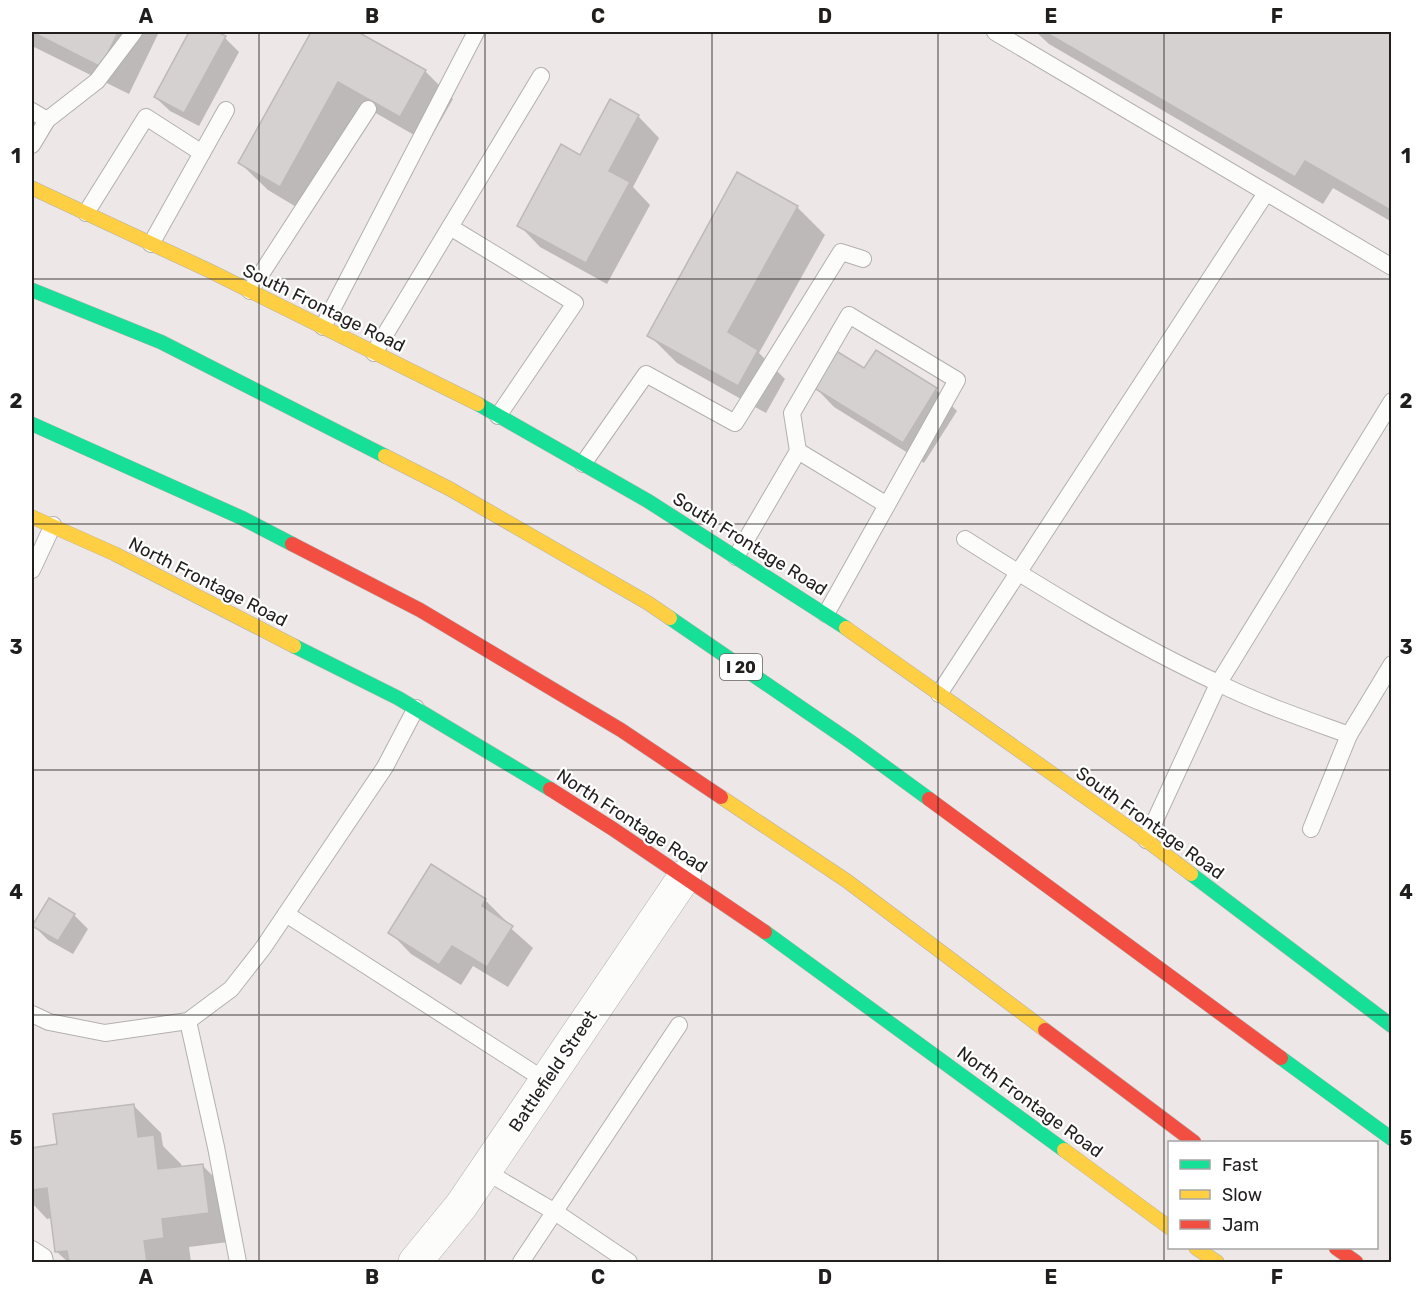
<svg xmlns="http://www.w3.org/2000/svg" width="1423" height="1294" font-family="Rubik,sans-serif">
<rect width="100%" height="100%" fill="#ede8e7"/>
<g fill="#0003">
<path d="M 32,32 L 159,32 L 129,94 L 32,46 Z"/>
<path d="M 190,32 L 214,32 L 225,38 L 239,52 L 199,126 L 170,111 L 155,97 Z"/>
<path d="M 312,32 L 355,32 L 425,71 L 453,99 L 428,143 L 367,108 L 308,214 L 268,190 L 240,163 Z"/>
<path d="M 1036,32 L 1392,32 L 1392,222 L 1333,188 L 1323,204 L 1049,44 Z"/>
<path d="M 638,116 L 659,138 L 633,187 L 650,205 L 607,284 L 540,247 L 519,225 L 580,157 Z"/>
<path d="M 797,207 L 825,235 L 759,353 L 785,379 L 766,413 L 677,363 L 649,335 Z"/>
<path d="M 865,370 L 936,390 L 957,411 L 924,463 L 834,407 L 813,385 Z"/>
<path d="M 485,900 L 506,921 L 505,923 L 533,948 L 508,987 L 473,966 L 461,985 L 411,954 L 390,932 Z"/>
<path d="M 74,915 L 88,929 L 73,954 L 48,940 L 34,926 Z"/>
<path d="M 133,1105 L 161,1133 L 163,1146 L 181,1164 L 182,1168 L 202,1165 L 230,1193 L 236,1241 L 189,1247 L 191,1262 L 68,1262 L 57,1252 L 52,1218 L 47,1219 L 32,1203 L 32,1149 L 58,1146 Z"/>
</g>
<g fill="#d4d1d0" stroke="#bcb9b8" stroke-width="1.5">
<path d="M 32,32 L 118,32 L 101,67 Z"/>
<path d="M 189,32 L 217,32 L 226,36 L 184,113 L 154,97 Z"/>
<path d="M 311,32 L 358,32 L 426,70 L 400,117 L 338,82 L 280,187 L 238,163 Z"/>
<path d="M 1045,32 L 1392,32 L 1392,211 L 1305,161 L 1295,177 Z"/>
<path d="M 610,99 L 639,115 L 609,171 L 630,182 L 586,263 L 517,226 L 561,144 L 580,155 Z"/>
<path d="M 737,172 L 798,206 L 728,332 L 758,350 L 738,386 L 647,336 Z"/>
<path d="M 833,349 L 864,368 L 876,350 L 937,388 L 903,443 L 811,386 Z"/>
<path d="M 431,864 L 486,899 L 482,906 L 513,926 L 487,967 L 452,946 L 439,965 L 388,933 Z"/>
<path d="M 49,898 L 75,914 L 58,941 L 32,926 Z"/>
<path d="M 134,1104 L 138,1137 L 154,1135 L 158,1169 L 203,1164 L 209,1213 L 162,1219 L 164,1238 L 144,1241 L 147,1262 L 69,1262 L 67,1251 L 55,1252 L 47,1188 L 32,1190 L 32,1148 L 57,1144 L 53,1114 Z"/>
</g>
<g fill="none" stroke-linecap="round" stroke-linejoin="round">
<defs>
<g id="lane">
<path d="M 995,32 L 1392,267"/>
<path d="M 32,111 L 47,120 L 32,145"/>
<path d="M 47,120 L 97,81 L 134,32"/>
<path d="M 86,213 L 146,117 L 202,153"/>
<path d="M 450,227 L 575,303 L 498,416"/>
<path d="M 151,244 L 226,110"/>
<path d="M 250,291 L 368,109"/>
<path d="M 323,327 L 476,32"/>
<path d="M 374,353 L 541,76"/>
<path d="M 798,451 L 887,505"/>
<path d="M 583,464 L 646,374 L 735,423 L 841,252 L 863,259"/>
<path d="M 965,539 C 1047,591 1130,642 1218,683 C 1260,704 1305,719 1349,735 L 1392,664"/>
<path d="M 736,557 L 798,451 L 792,413 L 849,315 L 957,380 L 826,614"/>
<path d="M 32,570 L 53,525"/>
<path d="M 939,694 L 1266,193"/>
<path d="M 1311,829 L 1349,735"/>
<path d="M 1146,840 L 1218,684 L 1392,401"/>
<path d="M 286,914 L 546,1081"/>
<path d="M 32,1014 L 49,1022 L 105,1033 L 188,1021 L 231,989 L 263,948 L 385,767 L 416,708"/>
<path d="M 188,1021 L 216,1147 L 238,1262"/>
<path d="M 485,1171 L 555,1212 L 629,1262"/>
<path d="M 32,1249 L 44,1257 L 45,1262"/>
<path d="M 521,1262 L 679,1025"/>
</g>
<path id="street" d="M 415,1262 L 461,1206 L 685,876"/>
<g id="fast">
<path d="M 32,290 L 161,342 L 385,456"/>
<path d="M 478,404 L 648,501 L 846,628"/>
<path d="M 32,424 L 242,518 L 292,544"/>
<path d="M 670,618 L 851,742 L 929,799"/>
<path d="M 294,646 L 398,698 L 550,789"/>
<path d="M 1191,874 L 1392,1026"/>
<path d="M 765,932 L 1064,1150"/>
<path d="M 1281,1058 L 1392,1139"/>
</g>
<g id="slow">
<path d="M 32,188 L 210,271 L 478,404"/>
<path d="M 385,456 L 450,489 L 648,603 L 670,618"/>
<path d="M 32,517 L 115,554 L 294,646"/>
<path d="M 846,628 L 1146,840 L 1191,874"/>
<path d="M 721,797 L 847,881 L 1045,1030"/>
<path d="M 1064,1150 L 1170,1228"/>
<path d="M 1196,1248 L 1217,1262"/>
</g>
<g id="jam">
<path d="M 292,544 L 420,610 L 621,730 L 721,797"/>
<path d="M 550,789 L 613,829 L 765,932"/>
<path d="M 929,799 L 1281,1058"/>
<path d="M 1045,1030 L 1194,1142"/>
<path d="M 1336,1248 L 1356,1262"/>
</g>
</defs>
<use href="#lane" stroke="#b3b0af" stroke-width="18"/>
<use href="#street" stroke="#b3b0af" stroke-width="34"/>
<use href="#fast" stroke="#b3b0af" stroke-width="15"/>
<use href="#slow" stroke="#b3b0af" stroke-width="15"/>
<use href="#jam" stroke="#b3b0af" stroke-width="15"/>
<use href="#lane" stroke="#fcfcfb" stroke-width="16"/>
<use href="#street" stroke="#fcfcfb" stroke-width="33"/>
<use href="#fast" stroke="#16e098" stroke-width="14"/>
<use href="#slow" stroke="#ffcf43" stroke-width="14"/>
<use href="#jam" stroke="#f24e42" stroke-width="14"/>
</g>
<path fill="none" stroke="#211e1e" stroke-width="1.5" stroke-opacity="0.55" d="M 259,32 L 259,1262M 485,32 L 485,1262M 712,32 L 712,1262M 938,32 L 938,1262M 1164,32 L 1164,1262M 32,279 L 1392,279M 32,524 L 1392,524M 32,770 L 1392,770M 32,1015 L 1392,1015"/>
<g text-anchor="middle" dominant-baseline="central" stroke-width="4.5" stroke-linejoin="round" paint-order="stroke">
<rect fill="#fff" stroke="#646262" stroke-width="1.5" x="720" y="654" width="42" height="26" rx="4.5"/>
<g font-size="16" font-weight="bold" fill="#211e1e">
<text x="741" y="667">I 20</text>
</g>
<g font-size="18" fill="#211e1e" stroke="#fff">
<text transform="translate(324 308) rotate(26)">South Frontage Road</text>
<text transform="translate(750 544) rotate(32)">South Frontage Road</text>
<text transform="translate(208 582) rotate(27)">North Frontage Road</text>
<text transform="translate(632 821) rotate(33)">North Frontage Road</text>
<text transform="translate(1150 823) rotate(36)">South Frontage Road</text>
<text transform="translate(553 1071) rotate(-56)">Battlefield Street</text>
<text transform="translate(1030 1102) rotate(36)">North Frontage Road</text>
</g>
</g>
<rect width="1423" height="1294" fill="none" stroke="#ffffff" stroke-width="66"/>
<rect x="1168" y="1141" width="210" height="108" fill="#ffffff" stroke="#a6a5a5" stroke-width="1.5"/>
<rect x="1180" y="1160" width="30" height="9" fill="#16e098" stroke="#a6a5a5" stroke-width="1.5"/>
<text x="1222" y="1171" font-size="18" fill="#211e1e">Fast</text>
<rect x="1180" y="1190" width="30" height="9" fill="#ffcf43" stroke="#a6a5a5" stroke-width="1.5"/>
<text x="1222" y="1201" font-size="18" fill="#211e1e">Slow</text>
<rect x="1180" y="1220" width="30" height="9" fill="#f24e42" stroke="#a6a5a5" stroke-width="1.5"/>
<text x="1222" y="1231" font-size="18" fill="#211e1e">Jam</text>
<rect x="33" y="33" width="1357" height="1228" fill="none" stroke="#211e1e" stroke-width="2"/>
<g font-size="20" text-anchor="middle" font-weight="bold" fill="#211e1e">
<text x="146" y="23">A</text>
<text x="372" y="23">B</text>
<text x="598" y="23">C</text>
<text x="825" y="23">D</text>
<text x="1051" y="23">E</text>
<text x="1277" y="23">F</text>
<text x="16" y="163">1</text>
<text x="1406" y="163">1</text>
<text x="16" y="408">2</text>
<text x="1406" y="408">2</text>
<text x="16" y="654">3</text>
<text x="1406" y="654">3</text>
<text x="16" y="899">4</text>
<text x="1406" y="899">4</text>
<text x="16" y="1145">5</text>
<text x="1406" y="1145">5</text>
<text x="146" y="1284">A</text>
<text x="372" y="1284">B</text>
<text x="598" y="1284">C</text>
<text x="825" y="1284">D</text>
<text x="1051" y="1284">E</text>
<text x="1277" y="1284">F</text>
</g>
</svg>
